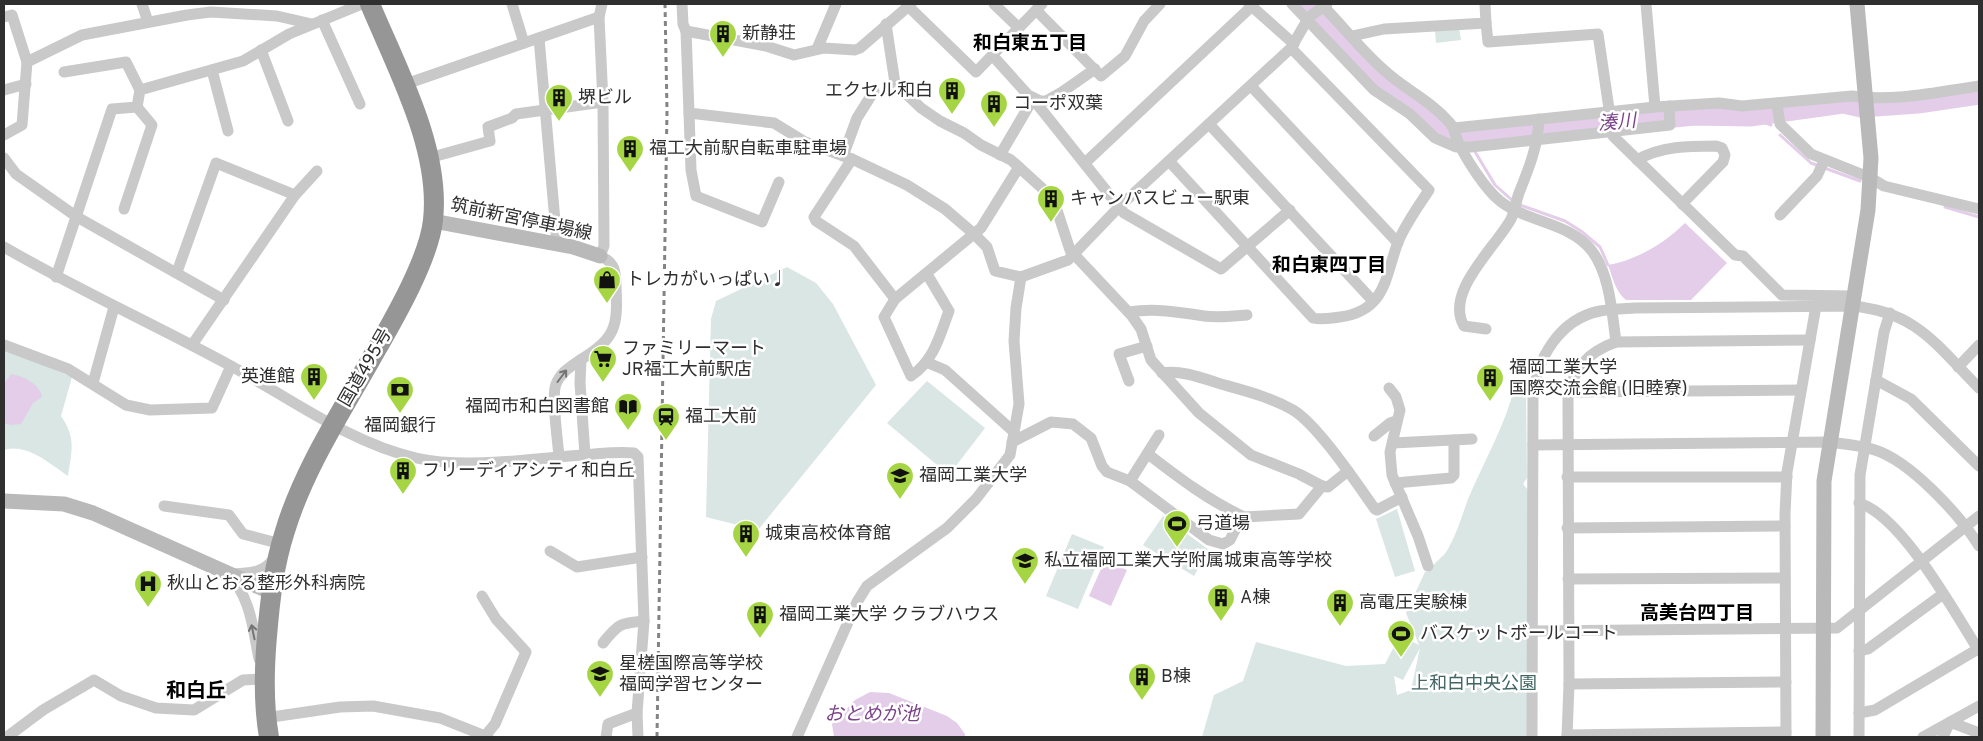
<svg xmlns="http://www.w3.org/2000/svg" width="1983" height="741" font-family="Overpass,'Noto Sans JP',sans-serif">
<rect width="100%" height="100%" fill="#fff"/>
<g fill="#d9e6e4" fill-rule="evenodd">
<path d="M 1459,28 L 1461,40 L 1436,43 L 1435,30 Z"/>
<path d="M 787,267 L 816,283 L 833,304 L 876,385 L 758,530 L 706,517 L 711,319 L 716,301 Z"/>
<path d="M 4,349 L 72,377 L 61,416 C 76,438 72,450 68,476 C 50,464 27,443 4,450 Z"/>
<path d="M 927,381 L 985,428 L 949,475 L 887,423 Z"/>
<path d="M 1515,386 L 1526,388 L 1527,478 L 1523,484 L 1529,491 L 1527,737 L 1202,737 L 1214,695 L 1243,681 L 1256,642 L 1346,666 L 1385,664 L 1400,635 L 1419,645 L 1406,613 L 1425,572 L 1428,572 C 1433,563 1443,558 1448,549 C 1457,533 1462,516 1468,499 C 1484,461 1505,426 1515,386 ZM 1420,648 L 1411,690 L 1397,695 L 1394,676 L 1403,680 Z"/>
<path d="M 1397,509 L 1415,571 L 1395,577 L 1376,519 Z"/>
<path d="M 1163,516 L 1209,550 L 1194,576 L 1143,545 Z"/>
<path d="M 1072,534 L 1104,547 L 1078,609 L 1046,596 Z"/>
</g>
<g fill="#e3cde9">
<path d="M 1685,223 L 1727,263 L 1691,300 L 1626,300 C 1615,291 1613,278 1608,265 C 1637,260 1665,243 1685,223 Z"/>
<path d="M 11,374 C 23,376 40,384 42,397 L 33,403 L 21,424 L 10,425 L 4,423 L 4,384 Z"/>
<path d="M 1105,560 L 1127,570 L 1111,606 L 1089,596 Z"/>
<path d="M 870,692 L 889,693 L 947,716 L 957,723 L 965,734 L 965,737 L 834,737 L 832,724 L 855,700 Z"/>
</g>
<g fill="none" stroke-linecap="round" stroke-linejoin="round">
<g stroke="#e3cde9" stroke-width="3">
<path d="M 1750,117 L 1771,125"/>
<path d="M 1780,135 L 1811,163 L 1860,181"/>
<path d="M 1474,150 L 1495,185 L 1513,201"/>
<path d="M 1520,205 L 1565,221 L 1581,231 L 1600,247 L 1608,265"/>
<path d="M 1945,207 L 1979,217"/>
</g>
<path stroke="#e3cde9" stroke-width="19" d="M 1305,4 L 1380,83 L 1446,134 L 1472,137 L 1695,116 L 1750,117 L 1843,104 L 1861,108 L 1918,104 L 1979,95"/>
<g stroke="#c9c9c9" stroke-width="11">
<path d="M 142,4 L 148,22"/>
<path d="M 512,4 L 524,43"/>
<path d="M 682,4 L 683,24 L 686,31 L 766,46 L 794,55 L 824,48 L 855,50 L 860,48 L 911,4"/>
<path d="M 994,4 L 1019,28"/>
<path d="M 1249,4 L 1294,44"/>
<path d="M 1292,4 L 1374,90 L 1410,114 L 1435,138 L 1456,147 L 1471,147 L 1670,125 L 1669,106"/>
<path d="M 1321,4 C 1342,25 1361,50 1384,70 C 1404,89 1430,100 1449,122 C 1455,128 1455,135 1458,142 C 1466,159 1485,189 1500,201 C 1528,223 1570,222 1592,251 C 1610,275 1612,313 1616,342"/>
<path d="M 1646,4 L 1655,107"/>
<path d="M 908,6 L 976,72 L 1042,4"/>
<path d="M 1036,10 L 1101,76 L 1125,56 L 1144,21 L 1160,4"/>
<path d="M 4,17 L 12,15 L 27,62"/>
<path d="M 322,20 L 360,104"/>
<path d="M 1486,23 L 1488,42 L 1598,34 L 1613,136 L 1735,255 L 1743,256 L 1782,295 L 1854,296"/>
<path d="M 886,24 L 895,83 L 921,108 L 940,121 L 964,133 L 981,145 L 1011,160 L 1053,198 L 1070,250 L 1132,316 L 1141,329 L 1151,360 L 1199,413 L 1251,455 L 1299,474 L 1322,486"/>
<path d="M 686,31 L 689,113 L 774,123 L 805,142 L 852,159 L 907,185 L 945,209 L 973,233 L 987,247 L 995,271 L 1021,277 L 1068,260 L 1119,207 L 1291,48 L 1309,17 L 1327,4"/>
<path d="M 1352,36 L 1384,29 L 1486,23 L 1485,4"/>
<path d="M 539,38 L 557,244"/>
<path d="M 817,49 L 836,4"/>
<path d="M 261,50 L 288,121"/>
<path d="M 993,56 L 1028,95 L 1040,101 L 1046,101 L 1062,92 L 1095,69"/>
<path d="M 212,70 L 228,131"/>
<path d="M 64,72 L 126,62 L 140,90"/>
<path d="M 403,85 L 599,17"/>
<path d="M 1251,86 L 1398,243"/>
<path d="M 4,90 L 26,84"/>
<path d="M 1777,104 L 1780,124 L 1811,154 L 1871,178 L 1884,186 L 1979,209"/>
<path d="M 689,113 L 691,170 L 696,196 L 762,222 L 779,182"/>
<path d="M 1209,124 L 1373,301"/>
<path d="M 1454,128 L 1655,107 L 1719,103 L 1742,106 L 1852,96 C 1893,102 1938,92 1979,86"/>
<path d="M 4,135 L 22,125 L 27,62 L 82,35 L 187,15 L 211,12 L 277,16 L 312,24"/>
<path d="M 1000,155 L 1033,99 L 1124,213 L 1221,269 L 1290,210"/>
<path d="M 843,156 L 857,118 L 874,91"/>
<path d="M 4,158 L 16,174 L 77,217 L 224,300"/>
<path d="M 429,158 L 490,141 L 488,127 L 512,118 L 516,114 L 603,102"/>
<path d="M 852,159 L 814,217 L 816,221 L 854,246 L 895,299"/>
<path d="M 1637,160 C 1661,146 1689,146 1716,146 L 1722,148 L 1725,155 L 1723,162 L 1682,204"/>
<path d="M 1169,161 L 1313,318 C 1322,320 1331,318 1340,317 C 1386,311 1385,277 1398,242 C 1406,223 1418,207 1429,190 L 1291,48"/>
<path d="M 1086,162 L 1252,6"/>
<path d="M 124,209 L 152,125 L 137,107"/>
<path d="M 1780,215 L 1817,176 L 1824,161"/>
<path d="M 4,247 C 78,290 156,325 231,366 C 290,398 350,443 416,458 C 465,469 531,459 582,455 C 599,454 617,451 634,453 L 638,457 L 644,621 L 637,713 L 638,737"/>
<path d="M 177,272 L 216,163 L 295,195"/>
<path d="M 927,274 L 949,311 C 940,335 934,361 911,376 L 884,317 L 895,299 L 981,228 L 1019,167"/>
<path d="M 56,277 L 112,109 L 137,107 L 140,90 L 243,61 L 289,34 L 362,4"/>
<path d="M 1129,312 C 1155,308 1179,312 1204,316 C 1218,318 1234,316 1247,315"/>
<path d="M 1486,329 L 1464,326 C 1444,292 1496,247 1511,219 C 1515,211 1516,201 1519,193 C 1529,168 1538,146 1539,119"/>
<path d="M 4,345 L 68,369 L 126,405 L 150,410 L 212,408 L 231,366"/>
<path d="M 192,345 L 295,195 L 317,171"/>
<path d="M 581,360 L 580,383 L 585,455"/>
<path d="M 926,362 L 945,370 L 1014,432"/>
<path d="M 1958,367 L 1979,345"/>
<path d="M 1162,373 C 1182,370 1202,378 1221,384 C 1246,391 1270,397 1293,410 C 1318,425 1357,484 1375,509 L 1377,510 L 1402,497"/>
<path d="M 1876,380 L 1911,399 L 1979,466"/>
<path d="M 1129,381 L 1119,354 L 1147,346"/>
<path d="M 93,383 L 114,307"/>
<path d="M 1389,388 L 1396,397 L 1400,410 L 1390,452 L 1392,475 L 1418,536 L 1428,566"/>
<path d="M 1569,392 L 1800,390"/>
<path d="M 1374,436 L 1390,423 L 1396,421"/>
<path d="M 1012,442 L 1051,422 L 1073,424 L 1091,438 L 1102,466 L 1107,472 L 1130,481 L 1209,540 L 1223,544 L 1230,540 L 1239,522 L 1244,517 L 1299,514 L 1322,486 L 1328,487 L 1348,471"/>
<path d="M 1393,443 L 1472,439"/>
<path d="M 1533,445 L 1829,442 C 1844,444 1860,445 1875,450 C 1910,461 1960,515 1979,546"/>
<path d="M 1148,454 C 1179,478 1208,500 1244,517"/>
<path d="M 559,457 C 558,442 551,396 556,384 C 561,372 570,367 580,360 C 616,339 618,326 616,287 C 616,272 615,262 600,256 L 604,246 L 603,102 L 599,17 L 602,4"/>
<path d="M 1567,477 L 1787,477"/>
<path d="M 1130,481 L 1159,435"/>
<path d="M 1395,483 L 1451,478 L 1454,475 L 1454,440"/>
<path d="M 1859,503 C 1902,516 1955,613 1979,651"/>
<path d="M 164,506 L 229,515 L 243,534 L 281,544"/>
<path d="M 1567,528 L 1785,526"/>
<path d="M 550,551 L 577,567 L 642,557"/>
<path d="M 231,574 C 248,573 264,574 274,558"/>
<path d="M 228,575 C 251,596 253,630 259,659"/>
<path d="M 1568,579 L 1785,578"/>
<path d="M 482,596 L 496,619 L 526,652 L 495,724 L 485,736"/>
<path d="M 1533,631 L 1837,628 L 1979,516"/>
<path d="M 603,643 C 618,624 620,623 644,621"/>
<path d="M 1859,651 L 1868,649 L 1943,594"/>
<path d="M 1569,684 L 1786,682"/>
<path d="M 1859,713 L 1875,710 L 1978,649"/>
<path d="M 265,718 L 340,707 L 373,706 L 440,718 L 488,737"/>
<path d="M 1567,735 L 1786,732"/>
<path d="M 7,737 L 43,710 L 94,680 L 121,696 L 156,708 L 194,710 L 243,680 L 263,679 L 262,674"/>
<path d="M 606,737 L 608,724 L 637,713"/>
<path d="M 797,737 L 857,602 L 867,586 L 947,528 L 976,499 L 1010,455 L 1019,404 L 1014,341 L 1016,308 L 1021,277"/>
<path d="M 1532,737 L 1533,397 C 1536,360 1559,319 1600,311 C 1611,309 1623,309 1634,308 L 1852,306 C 1917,312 1936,345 1979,388"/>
<path d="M 1567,737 L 1569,684 L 1568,398 C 1573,368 1588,352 1616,342 L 1810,340"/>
<path d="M 1786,737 L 1785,514 L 1787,472 L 1816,306"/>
<path d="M 1859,737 L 1860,475 L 1884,332 L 1890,313"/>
<path d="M 1923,737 L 1979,706"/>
<path d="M 1943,737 L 1950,722 L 1979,733"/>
</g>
<g stroke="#b9b9b9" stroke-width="15">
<path d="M 433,221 L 573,247 L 600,256"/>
<path d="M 4,501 L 64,504 L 93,513 L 270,592"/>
<path d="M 1823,737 L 1824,481 L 1868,210 L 1871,158 L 1857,4"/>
</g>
<path stroke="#969696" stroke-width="20" d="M 269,737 C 263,703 264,670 267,636 C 270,600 274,565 285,531 C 303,471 340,414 371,359 C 391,324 429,260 433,220 C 441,149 397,69 370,4"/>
<path stroke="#848484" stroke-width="3" stroke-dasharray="5 4" stroke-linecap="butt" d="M 657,737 L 667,111 L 665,4"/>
</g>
<defs><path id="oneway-shaft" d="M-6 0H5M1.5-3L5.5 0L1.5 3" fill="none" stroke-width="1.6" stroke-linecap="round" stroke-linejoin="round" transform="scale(1.25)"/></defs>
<g stroke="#747474">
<use href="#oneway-shaft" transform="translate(562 376) rotate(-53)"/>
<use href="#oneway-shaft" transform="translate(253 632) rotate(-102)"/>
</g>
<defs>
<symbol id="building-pin" viewBox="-11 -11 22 30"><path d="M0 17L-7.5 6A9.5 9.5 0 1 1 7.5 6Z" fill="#a5d543" stroke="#fff"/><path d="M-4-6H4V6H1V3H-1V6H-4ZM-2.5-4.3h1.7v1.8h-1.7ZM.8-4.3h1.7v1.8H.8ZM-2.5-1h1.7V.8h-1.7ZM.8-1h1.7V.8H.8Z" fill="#111"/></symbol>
<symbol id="shop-pin" viewBox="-11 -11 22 30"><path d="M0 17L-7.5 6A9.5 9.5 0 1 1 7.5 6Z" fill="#a5d543" stroke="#fff"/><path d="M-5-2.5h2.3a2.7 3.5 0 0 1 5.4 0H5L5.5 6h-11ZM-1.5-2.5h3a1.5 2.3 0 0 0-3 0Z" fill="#111"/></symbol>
<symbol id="supermarket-pin" viewBox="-11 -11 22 30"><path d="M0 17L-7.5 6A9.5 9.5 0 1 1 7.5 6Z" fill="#a5d543" stroke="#fff"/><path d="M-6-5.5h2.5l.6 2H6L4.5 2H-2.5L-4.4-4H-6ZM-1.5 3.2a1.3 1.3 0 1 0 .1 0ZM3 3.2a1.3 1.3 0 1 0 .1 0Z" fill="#111"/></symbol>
<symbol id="bank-pin" viewBox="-11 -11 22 30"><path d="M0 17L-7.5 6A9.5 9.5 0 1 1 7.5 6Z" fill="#a5d543" stroke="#fff"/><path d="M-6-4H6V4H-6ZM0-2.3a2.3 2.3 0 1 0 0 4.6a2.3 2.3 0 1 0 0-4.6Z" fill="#111"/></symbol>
<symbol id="library-pin" viewBox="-11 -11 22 30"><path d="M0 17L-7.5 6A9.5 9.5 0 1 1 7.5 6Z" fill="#a5d543" stroke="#fff"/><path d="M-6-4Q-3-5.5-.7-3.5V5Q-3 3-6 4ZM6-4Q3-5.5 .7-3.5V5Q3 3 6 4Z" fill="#111"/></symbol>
<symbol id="station-pin" viewBox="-11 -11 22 30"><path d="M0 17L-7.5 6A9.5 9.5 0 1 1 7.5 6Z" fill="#a5d543" stroke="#fff"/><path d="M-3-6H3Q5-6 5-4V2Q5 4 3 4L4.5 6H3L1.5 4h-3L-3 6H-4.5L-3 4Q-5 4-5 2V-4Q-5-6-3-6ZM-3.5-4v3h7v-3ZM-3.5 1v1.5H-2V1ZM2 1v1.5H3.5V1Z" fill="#111"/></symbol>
<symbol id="university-pin" viewBox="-11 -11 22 30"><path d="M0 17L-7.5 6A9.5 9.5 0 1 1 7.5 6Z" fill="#a5d543" stroke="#fff"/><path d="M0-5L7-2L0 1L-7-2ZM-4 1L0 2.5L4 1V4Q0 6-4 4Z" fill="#111"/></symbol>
<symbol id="stadium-pin" viewBox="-11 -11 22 30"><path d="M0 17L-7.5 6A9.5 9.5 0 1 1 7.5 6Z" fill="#a5d543" stroke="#fff"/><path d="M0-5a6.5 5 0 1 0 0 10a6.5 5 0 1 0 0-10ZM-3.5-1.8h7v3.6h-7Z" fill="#111"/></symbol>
<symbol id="school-pin" viewBox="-11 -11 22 30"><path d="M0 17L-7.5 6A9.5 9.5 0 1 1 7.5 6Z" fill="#a5d543" stroke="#fff"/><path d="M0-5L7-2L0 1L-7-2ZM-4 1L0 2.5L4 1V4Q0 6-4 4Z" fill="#111"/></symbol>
<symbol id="hospital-pin" viewBox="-11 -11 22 30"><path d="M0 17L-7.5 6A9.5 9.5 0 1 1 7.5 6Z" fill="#a5d543" stroke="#fff"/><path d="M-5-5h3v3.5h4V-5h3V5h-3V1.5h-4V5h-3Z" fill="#111"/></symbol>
</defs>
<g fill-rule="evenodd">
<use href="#building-pin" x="707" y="18" width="32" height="43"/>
<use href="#building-pin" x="936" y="75" width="32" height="43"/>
<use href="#building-pin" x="543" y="82" width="32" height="43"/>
<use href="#building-pin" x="978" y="88" width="32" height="43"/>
<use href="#building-pin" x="614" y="133" width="32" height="43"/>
<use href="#building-pin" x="1035" y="183" width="32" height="43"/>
<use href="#shop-pin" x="591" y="264" width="32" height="43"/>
<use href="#supermarket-pin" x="587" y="343" width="32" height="43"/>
<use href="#building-pin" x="298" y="361" width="32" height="43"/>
<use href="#building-pin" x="1474" y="362" width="32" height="43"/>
<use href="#bank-pin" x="384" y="374" width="32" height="43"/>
<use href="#library-pin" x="612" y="391" width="32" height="43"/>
<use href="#station-pin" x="650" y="401" width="32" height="43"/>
<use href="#building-pin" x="387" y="455" width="32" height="43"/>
<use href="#university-pin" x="884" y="460" width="32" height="43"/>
<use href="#stadium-pin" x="1161" y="508" width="32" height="43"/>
<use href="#building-pin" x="730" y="518" width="32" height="43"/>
<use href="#school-pin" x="1009" y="545" width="32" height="43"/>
<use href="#hospital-pin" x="132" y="568" width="32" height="43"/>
<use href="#building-pin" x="1205" y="582" width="32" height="43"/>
<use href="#building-pin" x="1324" y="587" width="32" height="43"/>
<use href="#building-pin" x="744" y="599" width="32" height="43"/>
<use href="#stadium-pin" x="1385" y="618" width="32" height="43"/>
<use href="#school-pin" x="584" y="658" width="32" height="43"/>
<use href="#building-pin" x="1126" y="661" width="32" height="43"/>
</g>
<g text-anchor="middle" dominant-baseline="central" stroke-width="5" stroke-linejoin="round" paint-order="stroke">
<g font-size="18" fill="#2f2f2f" stroke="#fff" text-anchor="start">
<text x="742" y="34">新静荘</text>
<text x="933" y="91" text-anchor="end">エクセル和白</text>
<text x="578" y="98">堺ビル</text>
<text x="1013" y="104">コーポ双葉</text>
<text x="649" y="149">福工大前駅自転車駐車場</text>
<text x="1070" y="199">キャンパスビュー駅東</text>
<text x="626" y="280">トレカがいっぱい♩</text>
<text x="622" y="349">ファミリーマート<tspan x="622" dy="21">JR福工大前駅店</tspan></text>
<text x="1509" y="368">福岡工業大学<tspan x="1509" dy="21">国際交流会館 (旧睦寮)</tspan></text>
<text x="295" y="377" text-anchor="end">英進館</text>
<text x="609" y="407" text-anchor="end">福岡市和白図書館</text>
<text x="685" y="417">福工大前</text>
<text x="400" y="426" text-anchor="middle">福岡銀行</text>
<text x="422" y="471">フリーディアシティ和白丘</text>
<text x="919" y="476">福岡工業大学</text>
<text x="1196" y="524">弓道場</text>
<text x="765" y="534">城東高校体育館</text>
<text x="1044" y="561">私立福岡工業大学附属城東高等学校</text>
<text x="167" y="584">秋山とおる整形外科病院</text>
<text x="1240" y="598">A棟</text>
<text x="1359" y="603">高電圧実験棟</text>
<text x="779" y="615">福岡工業大学 クラブハウス</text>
<text x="1420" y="634">バスケットボールコート</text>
<text x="619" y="664">星槎国際高等学校<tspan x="619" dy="21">福岡学習センター</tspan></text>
<text x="1161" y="677">B棟</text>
</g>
<g font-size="18" fill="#2f2f2f" stroke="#fff">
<text transform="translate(521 220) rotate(12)">筑前新宮停車場線</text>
<text transform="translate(366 368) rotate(-60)">国道495号</text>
</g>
<g font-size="18" fill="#416765" stroke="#fff">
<text x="1474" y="684">上和白中央公園</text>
</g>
<g font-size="19" font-weight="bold" fill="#000" stroke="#fff">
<text x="1030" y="44">和白東五丁目</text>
<text x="1329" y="266">和白東四丁目</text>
<text x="1697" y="614">高美台四丁目</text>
</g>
<g font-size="19" font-style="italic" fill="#7c448a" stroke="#fff">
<text transform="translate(1617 123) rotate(-5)">湊川</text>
<text x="872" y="715">おとめが池</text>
</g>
<g font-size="20" font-weight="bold" fill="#000" stroke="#fff">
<text x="196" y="692">和白丘</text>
</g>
</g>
<rect width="1983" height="741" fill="none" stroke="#2f2f2f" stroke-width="10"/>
</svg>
